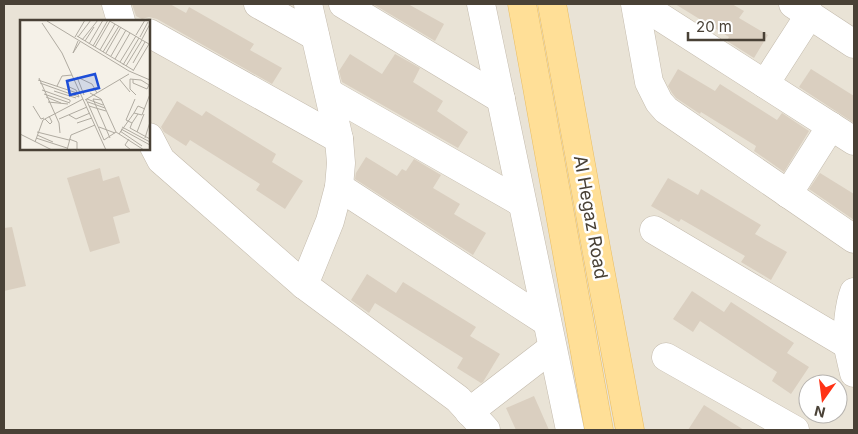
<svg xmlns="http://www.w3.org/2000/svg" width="858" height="434" font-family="Inter,sans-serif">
<rect width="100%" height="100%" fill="#f5f1e8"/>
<path fill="#e9e3d6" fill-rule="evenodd" d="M 4,4 L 854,4 L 854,430 L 4,430 ZM 21,21 L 149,21 L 149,149 L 21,149 ZM 808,384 L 838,384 L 838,414 L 808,414 Z"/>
<g fill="#dacfc0">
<path d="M 132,4 L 170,4 L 186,13 L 189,7 L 254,44 L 250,50 L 282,68 L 272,84 L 157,19 L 149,17 L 142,19 L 136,16 Z"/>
<path d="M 373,4 L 408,4 L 444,24 L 435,41 Z"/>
<path d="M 675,4 L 732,4 L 744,11 L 739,18 L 768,35 L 754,58 L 727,41 L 729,37 Z"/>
<path d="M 350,54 L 382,74 L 395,54 L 420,68 L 413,82 L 443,101 L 437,111 L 468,132 L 458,148 L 342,82 L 339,71 Z"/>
<path d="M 678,69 L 715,91 L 720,84 L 777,120 L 782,113 L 809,131 L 784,172 L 754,151 L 756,146 L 701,112 L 700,114 L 676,98 L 672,93 L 668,86 Z"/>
<path d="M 811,69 L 854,96 L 854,123 L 799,87 Z"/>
<path d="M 177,101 L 202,116 L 206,111 L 276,154 L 272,162 L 303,181 L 285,209 L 256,190 L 260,184 L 190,140 L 186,146 L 164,132 L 161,127 Z"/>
<path d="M 366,157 L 397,176 L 402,169 L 406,171 L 414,159 L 441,175 L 433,188 L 460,204 L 454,214 L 486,233 L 473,255 L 355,179 L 356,173 Z"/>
<path d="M 100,168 L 103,181 L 119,176 L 130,212 L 113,217 L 120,243 L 90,252 L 67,178 Z"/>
<path d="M 820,173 L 854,194 L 854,220 L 809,189 Z"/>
<path d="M 668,178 L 698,195 L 701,189 L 761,225 L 755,234 L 787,252 L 771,280 L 741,262 L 745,256 L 681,219 L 679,222 L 651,206 Z"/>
<path d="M 12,227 L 26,286 L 4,291 L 4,228 Z"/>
<path d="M 367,274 L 396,293 L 403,282 L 476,327 L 470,336 L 500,354 L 483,382 L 481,383 L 457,368 L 463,358 L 375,303 L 369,313 L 351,300 Z"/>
<path d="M 692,291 L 724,312 L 731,302 L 794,343 L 787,353 L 809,367 L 791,394 L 772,381 L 777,372 L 700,321 L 693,332 L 673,319 Z"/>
<path d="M 534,396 L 549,430 L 516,430 L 506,408 Z"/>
<path d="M 704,405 L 744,430 L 688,430 Z"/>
</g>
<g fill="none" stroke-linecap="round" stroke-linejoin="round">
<defs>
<g id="minor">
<path d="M 116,4 L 121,21"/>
<path d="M 258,4 L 315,36"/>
<path d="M 343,4 L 501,99"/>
<path d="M 481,4 L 570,430"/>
<path d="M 635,4 L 649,82 L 659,102 L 666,110 L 854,239"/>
<path d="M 640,4 L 854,141"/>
<path d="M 793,4 L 854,44"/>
<path d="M 149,33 L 339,139"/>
<path d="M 765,84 L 810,14"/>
<path d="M 329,93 L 522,203"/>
<path d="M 149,137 L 161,160 L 304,285 L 458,399 L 486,430"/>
<path d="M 339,187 L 547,322"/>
<path d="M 788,194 L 831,126"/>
<path d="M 654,230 L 848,345"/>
<path d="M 304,285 L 330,221 L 339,187 L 341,163 L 339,139 L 308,4"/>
<path d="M 854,292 C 849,305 846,333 848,347 C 850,356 852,365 854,373"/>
<path d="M 666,357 L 795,430"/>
<path d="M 469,412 L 552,348"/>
</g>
<g id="major">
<path d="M 522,4 L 599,430"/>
<path d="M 552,4 L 597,253 L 630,430"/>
</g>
</defs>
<use href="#minor" stroke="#c4bbad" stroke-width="29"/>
<use href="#major" stroke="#e9bd62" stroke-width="29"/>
<use href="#minor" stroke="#fff" stroke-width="28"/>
<use href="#major" stroke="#ffdf97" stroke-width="28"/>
</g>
<g text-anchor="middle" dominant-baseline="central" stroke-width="5" stroke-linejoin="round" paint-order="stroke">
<g font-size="18" fill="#494136" stroke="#fff">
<text transform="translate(591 217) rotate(80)">Al Hegaz Road</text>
</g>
</g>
<g transform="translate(20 20)">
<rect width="130" height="130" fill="#f5f1e8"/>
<path fill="none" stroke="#b0aba1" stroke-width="1" d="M 88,0 L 129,24M 27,1 L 109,51 L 130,60M 22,3 L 42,33 L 86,130M 116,15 L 125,0M 57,16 L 113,50M 55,17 L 65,0M 58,17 L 71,0M 120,17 L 128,2M 122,19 L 130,4M 62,20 L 78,0M 58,21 L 53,33 L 60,22M 65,21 L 74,7M 69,24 L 83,0M 73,26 L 88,0M 75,27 L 90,1M 80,30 L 95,4M 83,32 L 99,6M 86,33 L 101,7M 91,36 L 106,10M 95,39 L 110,13M 100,42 L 116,16M 113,43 L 125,22M 103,45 L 119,18M 106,46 L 122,20M 113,51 L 129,24M 57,57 L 72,64 L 77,73M 57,57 L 64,75M 19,58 L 39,103 L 40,113M 113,59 L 113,63 L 127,69 L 129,65 L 121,60 L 110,59 L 110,69 L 116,75M 18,60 L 57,73M 100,60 L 110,72M 20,63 L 59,77 L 56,70 L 47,66M 37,66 L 42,56 L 52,55M 22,70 L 50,80 L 50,82M 34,71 L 56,78M 70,73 L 81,79 L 96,112 L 124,130M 24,74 L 50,83M 26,77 L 41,83M 66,79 L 84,120 L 96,112M 67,79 L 83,85M 115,79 L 106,100 L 112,103 L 118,94M 65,80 L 109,54M 82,80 L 73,79 L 90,118M 28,82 L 48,84M 68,82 L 85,88M 13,86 L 21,99 L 24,98M 69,86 L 86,91M 114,93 L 118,86 L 125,89M 49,95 L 56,99 L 70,93M 25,99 L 30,104 L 32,102 L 29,96M 39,99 L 67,87M 57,103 L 72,98M 112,103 L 110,108 L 130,119M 79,107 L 95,113M 102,107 L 130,122M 101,109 L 130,125M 100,111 L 122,126M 17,112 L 49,120M 117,112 L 124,94M 0,114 L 32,130M 99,114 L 114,93 L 122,95 L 130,74M 17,115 L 33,122M 16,118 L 47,128M 125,118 L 130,102M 49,119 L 57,122 L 57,130M 109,119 L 105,125 L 111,130M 15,122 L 23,100 L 63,79M 47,130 L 51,115 L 75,105"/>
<path fill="#1d4ed8" fill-opacity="0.15" stroke="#1d4ed8" stroke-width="2.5" d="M 75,54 L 79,68 L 50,75 L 47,61 Z"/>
<rect width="130" height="130" fill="none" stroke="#494136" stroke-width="2.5"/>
</g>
<rect width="858" height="434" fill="none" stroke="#494136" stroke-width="10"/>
<g transform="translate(823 399) rotate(194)"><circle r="24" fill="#ffffff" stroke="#b6b3af"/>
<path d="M0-4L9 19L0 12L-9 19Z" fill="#ff3215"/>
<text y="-8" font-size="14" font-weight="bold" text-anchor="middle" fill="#494136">N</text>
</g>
<path d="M688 32v8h76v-8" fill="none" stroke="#494136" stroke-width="2.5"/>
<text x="696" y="32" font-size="15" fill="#494136" stroke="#ffffff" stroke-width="4" paint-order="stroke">20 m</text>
</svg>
